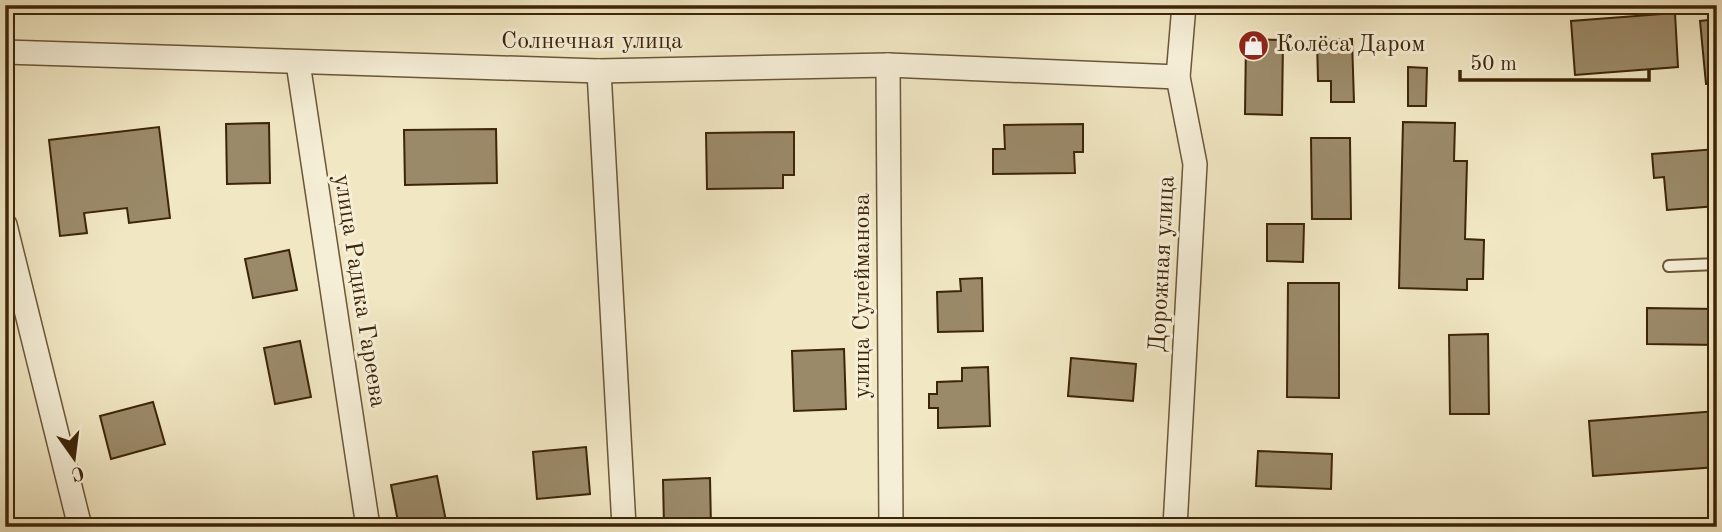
<svg xmlns="http://www.w3.org/2000/svg" width="1722" height="532" font-family="'Old Standard TT',serif">
<rect width="100%" height="100%" fill="#f1e7c3"/>
<filter id="stains"><feTurbulence type="fractalNoise" baseFrequency=".00286" numOctaves="4"/><feColorMatrix values="0 0 0 0 .2 0 0 0 0 .09 0 0 0 0 .02 0 0 0 .5 -.17"/></filter>
<radialGradient id="worn" r=".72"><stop offset=".6" stop-color="#630" stop-opacity="0"/><stop offset="1" stop-color="#630" stop-opacity=".3"/></radialGradient>
<g fill="#9b8a69" stroke="#3d2508" stroke-width="2">
<path d="M 1675,13 L 1678,67 L 1575,75 L 1571,21 Z"/>
<path d="M 1717,19 L 1717,83 L 1706,84 L 1700,21 Z"/>
<path d="M 1246,39 L 1283,40 L 1282,115 L 1245,114 Z"/>
<path d="M 1352,39 L 1354,102 L 1331,102 L 1331,81 L 1318,81 L 1317,40 Z"/>
<path d="M 1408,67 L 1427,68 L 1426,106 L 1408,106 Z"/>
<path d="M 1403,122 L 1455,123 L 1454,161 L 1467,161 L 1465,239 L 1484,240 L 1483,279 L 1467,279 L 1467,290 L 1399,288 Z"/>
<path d="M 269,123 L 270,183 L 227,184 L 226,124 Z"/>
<path d="M 1083,124 L 1083,152 L 1074,152 L 1075,173 L 993,174 L 993,149 L 1005,149 L 1004,125 Z"/>
<path d="M 159,127 L 170,218 L 129,223 L 127,208 L 84,213 L 87,233 L 60,236 L 49,140 Z"/>
<path d="M 496,129 L 497,183 L 405,185 L 404,130 Z"/>
<path d="M 794,132 L 794,175 L 783,175 L 783,188 L 707,189 L 706,133 Z"/>
<path d="M 1311,138 L 1350,138 L 1351,219 L 1312,219 Z"/>
<path d="M 1717,149 L 1717,206 L 1667,210 L 1664,177 L 1654,178 L 1652,154 Z"/>
<path d="M 1267,224 L 1304,224 L 1303,262 L 1267,261 Z"/>
<path d="M 289,250 L 297,290 L 253,298 L 245,259 Z"/>
<path d="M 982,278 L 983,331 L 938,332 L 937,292 L 961,291 L 960,279 Z"/>
<path d="M 1288,283 L 1339,283 L 1339,398 L 1287,397 Z"/>
<path d="M 1647,308 L 1717,309 L 1717,345 L 1647,344 Z"/>
<path d="M 1488,334 L 1489,414 L 1450,414 L 1449,335 Z"/>
<path d="M 300,341 L 311,397 L 275,404 L 264,348 Z"/>
<path d="M 844,349 L 846,409 L 794,411 L 792,351 Z"/>
<path d="M 1071,358 L 1136,364 L 1133,401 L 1068,396 Z"/>
<path d="M 988,367 L 990,426 L 938,428 L 938,408 L 929,408 L 929,394 L 937,394 L 937,382 L 962,381 L 962,368 Z"/>
<path d="M 153,402 L 165,444 L 111,459 L 100,416 Z"/>
<path d="M 1717,411 L 1717,467 L 1593,476 L 1589,421 Z"/>
<path d="M 586,447 L 590,494 L 537,499 L 533,452 Z"/>
<path d="M 1258,451 L 1332,454 L 1331,489 L 1256,486 Z"/>
<path d="M 437,476 L 446,521 L 415,527 L 399,527 L 391,485 Z"/>
<path d="M 710,478 L 711,527 L 664,527 L 663,480 Z"/>
</g>
<g fill="none" stroke-linecap="round" stroke-linejoin="round">
<defs>
<path id="lane" d="M 1669,266 L 1717,264"/>
<g id="street">
<path d="M 5,52 L 599,71 L 888,65 L 1178,77"/>
<path d="M 298,63 L 368,527"/>
<path d="M 888,65 L 891,527"/>
<path d="M 599,71 L 624,527"/>
<path d="M 5,225 L 80,527"/>
<path d="M 1175,527 L 1195,164 L 1178,77 L 1184,5"/>
</g>
</defs>
<use href="#lane" stroke="#6a5637" stroke-width="14"/>
<use href="#street" stroke="#6a5637" stroke-width="26"/>
<use href="#lane" stroke="#f6efd8" stroke-width="10"/>
<use href="#street" stroke="#f6efd8" stroke-width="23"/>
</g>
<defs>
<symbol id="shop-disc" viewBox="-11 -11 22 22"><circle r="9.5" fill="#8f2418" stroke="#f6efd8"/><path d="M-5-2.5h2.3a2.7 3.5 0 0 1 5.4 0H5L5.5 6h-11ZM-1.5-2.5h3a1.5 2.3 0 0 0-3 0Z" fill="#fff"/></symbol>
</defs>
<g fill-rule="evenodd">
<use href="#shop-disc" x="1236" y="28" width="35" height="35"/>
</g>
<g text-anchor="middle" dominant-baseline="central" stroke-width="6" stroke-linejoin="round" paint-order="stroke">
<g font-size="24" fill="#3d2508" stroke="#f6efd8">
<text x="592" y="42">Солнечная улица</text>
<text transform="translate(1163 264) rotate(-87)">Дорожная улица</text>
<text transform="translate(359 291) rotate(81)">улица Радика Гареева</text>
<text transform="translate(863 296) rotate(-90)">улица Сулейманова</text>
</g>
<g font-size="24" fill="#3d2508" stroke="#f6efd8" text-anchor="start">
<text x="1276" y="45">Колёса Даром</text>
</g>
</g>
<rect width="1722" height="532" fill="none" stroke="#f1e7c3" stroke-width="28"/>
<rect x="7" y="7" width="1708" height="518" fill="none" stroke="#3d2508" stroke-width="3.5"/>
<rect x="14" y="14" width="1694" height="504" fill="none" stroke="#3d2508" stroke-width="2"/>
<g transform="translate(74 458) rotate(166)" stroke="#f6efd8" stroke-width="5" paint-order="stroke">
<path d="M0-5L12 26L0 18L-12 26Z" fill="#3d2508"/>
<text y="-10" font-size="19" font-weight="bold" text-anchor="middle" fill="#3d2508">С</text>
</g>
<path d="M1460 70v10h189v-10" fill="none" stroke="#3d2508" stroke-width="3.5"/>
<text x="1470" y="70" font-size="21" fill="#3d2508" stroke="#f6efd8" stroke-width="5" paint-order="stroke">50 m</text>
<rect width="100%" height="100%" filter="url(#stains)"/>
<rect width="100%" height="100%" fill="url(#worn)"/>
</svg>
